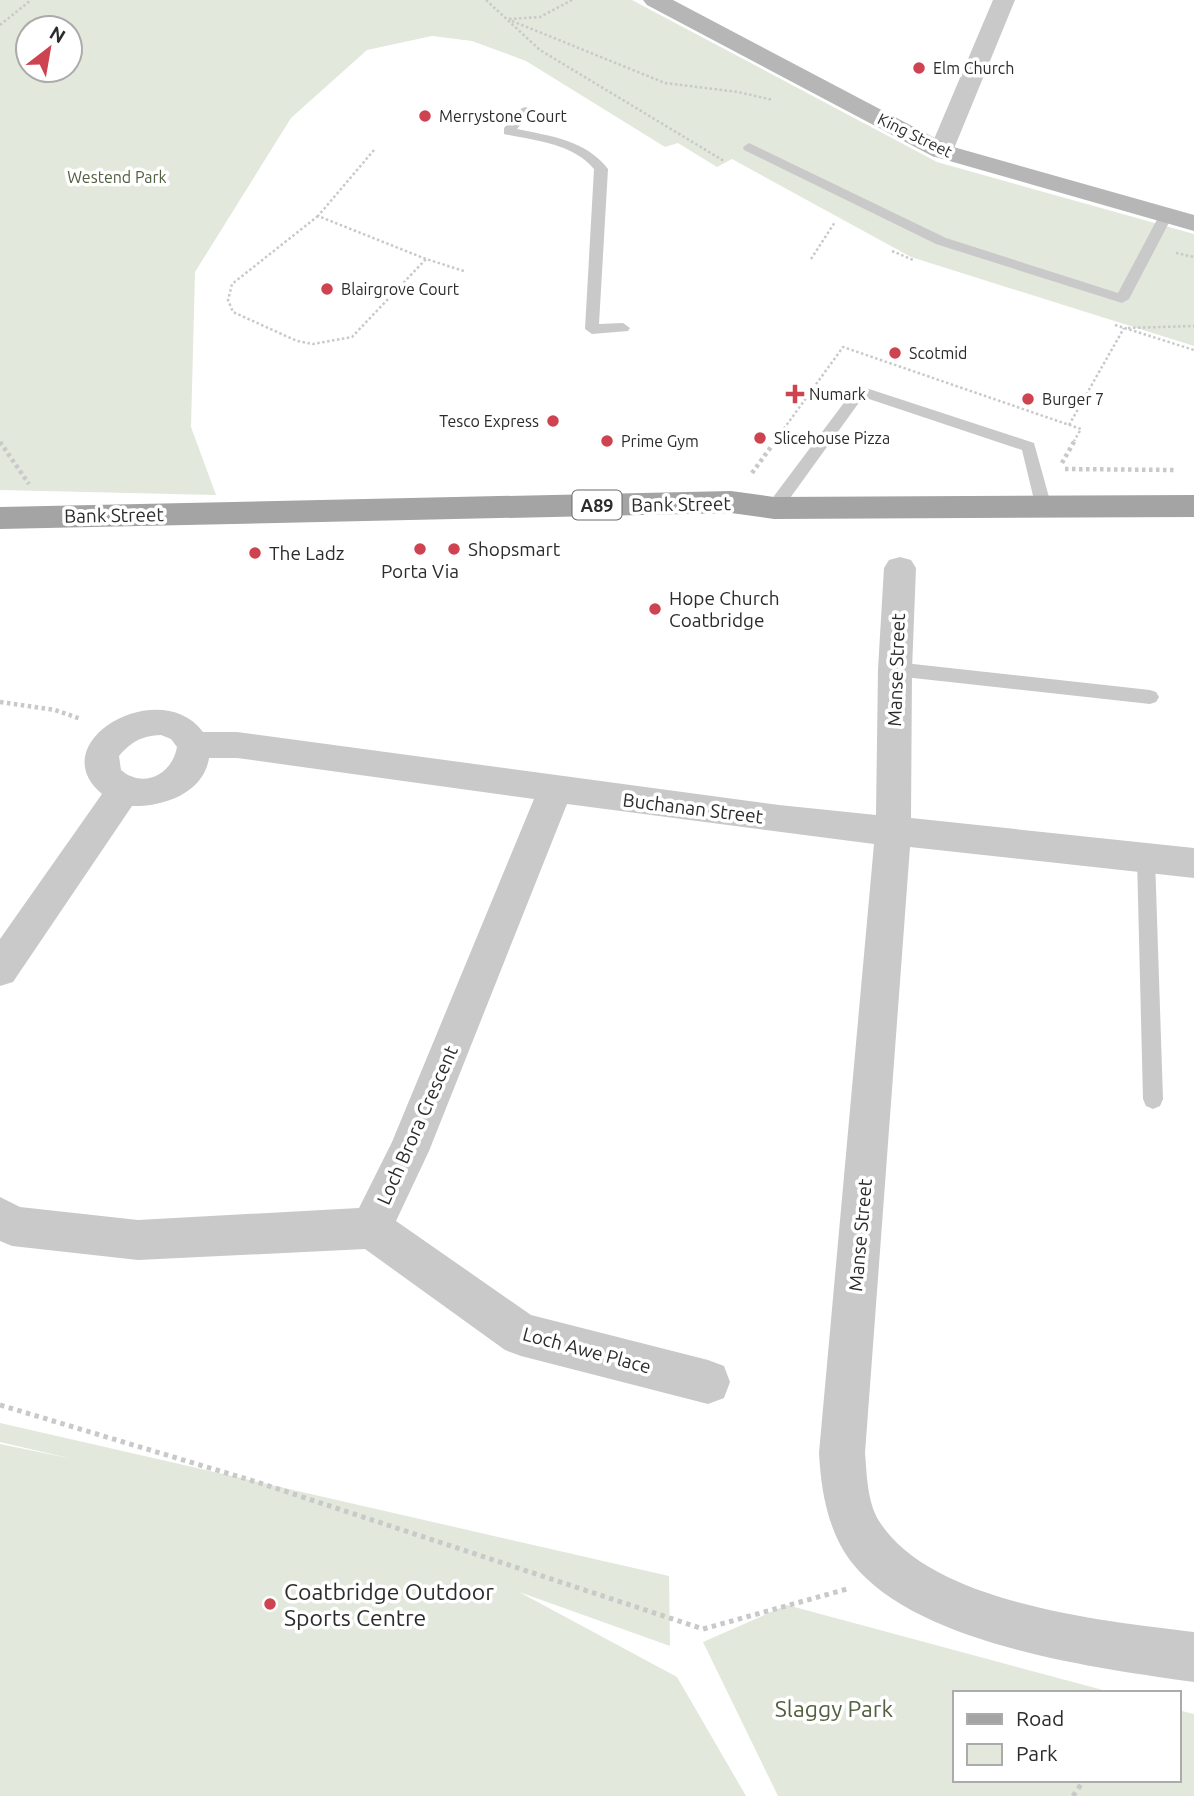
<svg xmlns="http://www.w3.org/2000/svg" width="1194" height="1796" font-family="Ubuntu,sans-serif">
<rect width="100%" height="100%" fill="#fff"/>
<g fill="#e2e8db" fill-rule="evenodd">
<path d="M 0,0 L 632,0 L 937,162 L 1194,234 L 1194,346 L 911,257 L 732,159 L 717,167 L 678,143 L 665,147 L 526,61 L 472,41 L 432,36 L 367,50 L 291,118 L 195,272 L 191,427 L 216,495 L 0,490 ZM 28,28 L 70,28 L 70,70 L 28,70 Z"/>
<path d="M 0,1423 L 669,1576 L 670,1646 L 519,1592 L 677,1677 L 746,1796 L 0,1796 L 0,1444 L 73,1459 L 0,1442 Z"/>
<path d="M 787,1605 L 1114,1693 L 954,1693 L 954,1780 L 1178,1780 L 1178,1710 L 1194,1714 L 1194,1796 L 778,1796 L 703,1642 Z"/>
</g>
<g fill="none" stroke-linecap="round" stroke-linejoin="round">
<g stroke="#c9c9c9" stroke-width="2.5" stroke-dasharray="2.5 2.5" stroke-linecap="butt">
<path d="M 486,0 L 540,50 L 724,161"/>
<path d="M 509,19 L 540,17 L 572,0"/>
<path d="M 512,21 L 665,83 L 738,92 L 773,100"/>
<path d="M 0,25 L 31,0"/>
<path d="M 374,150 L 318,216 L 426,259 L 464,271"/>
<path d="M 318,216 L 232,284 L 228,300 L 233,312 L 297,341 L 313,344 L 352,337 L 426,259"/>
<path d="M 892,251 L 913,260"/>
<path d="M 1176,253 L 1194,257"/>
<path d="M 811,259 L 835,222"/>
<path d="M 1115,325 L 1194,350"/>
<path d="M 1128,328 L 1194,326"/>
<path d="M 1069,425 L 1124,328"/>
<path d="M 775,441 L 843,347 L 1081,429 L 1074,441"/>
</g>
<g stroke="#c9c9c9" stroke-width="4.5" stroke-dasharray="3.5 3.5" stroke-linecap="butt">
<path d="M 0,442 L 29,484"/>
<path d="M 1062,463 L 1075,440"/>
<path d="M 1065,469 L 1175,470"/>
<path d="M 752,473 L 776,440"/>
<path d="M 0,702 L 55,710 L 81,719"/>
</g>
<g stroke="#c9c9c9" stroke-width="5" stroke-dasharray="4.5 4.5" stroke-linecap="butt">
<path d="M 0,1405 L 260,1483 L 703,1629 L 847,1589"/>
<path d="M 1073,1796 L 1084,1780"/>
</g>
<g fill="#c9c9c9" fill-rule="evenodd">
<path d="M 526,107 L 532,111 L 517,129 C 550,136 586,140 608,169 L 599,324 L 623,323 L 630,328 L 628,331 L 592,334 L 585,329 L 594,169 C 572,143 535,141 504,134 L 504,128 L 522,108 Z"/>
<path d="M 749,143 L 946,238 L 1118,293 L 1161,212 L 1171,212 L 1173,215 L 1129,299 L 1122,303 L 936,244 L 744,150 L 743,147 Z"/>
<path d="M 860,386 L 1034,443 L 1052,508 L 1050,512 L 1038,512 L 1036,508 L 1022,450 L 863,397 L 780,512 L 768,512 L 766,508 L 768,504 L 855,388 Z"/>
<path d="M 895,662 L 1150,690 L 1156,692 L 1159,697 L 1156,702 L 1150,704 L 895,676 L 889,674 L 886,669 L 889,664 Z"/>
<path d="M 1146,850 L 1153,852 L 1155,858 L 1163,1099 L 1160,1106 L 1153,1109 L 1146,1106 L 1143,1099 L 1137,858 L 1139,852 Z"/>
</g>
<g fill="#c9c9c9" fill-rule="evenodd">
<path d="M 993,0 L 1015,0 L 953,151 L 950,156 L 941,158 L 932,156 L 929,151 Z"/>
<path d="M 900,557 L 911,560 L 916,568 L 912,669 L 911,818 L 1194,848 L 1194,878 L 910,847 L 865,1453 C 867,1475 867,1501 879,1521 C 931,1604 1105,1621 1194,1632 L 1194,1682 C 1096,1668 918,1645 853,1564 C 828,1533 821,1491 819,1453 L 874,844 L 567,804 L 429,1151 L 396,1221 L 531,1315 L 708,1360 L 724,1366 L 730,1382 L 724,1398 L 708,1404 L 521,1356 L 505,1350 L 365,1249 L 138,1260 L 12,1246 L 0,1241 L 0,1197 L 20,1207 L 138,1220 L 359,1208 L 392,1142 L 534,799 L 237,758 L 209,758 C 204,793 163,807 132,806 L 13,982 L 0,986 L 0,939 L 102,794 C 40,742 160,674 203,732 L 237,732 L 779,805 L 876,815 L 878,669 L 884,568 L 889,560 ZM 161,735 L 171,739 L 177,747 C 172,775 143,789 121,770 L 119,756 C 132,741 142,736 161,735 Z"/>
</g>
<path fill="#b6b6b6" fill-rule="evenodd" d="M 643,0 L 673,0 L 950,146 L 1194,215 L 1194,231 L 932,156 L 647,5 Z"/>
<path fill="#a4a4a4" fill-rule="evenodd" d="M 731,491 L 774,497 L 1194,495 L 1194,517 L 774,519 L 731,513 L 0,529 L 0,507 Z"/>
</g>
<g fill="#ce4350" stroke="#fff" stroke-width="2.5">
<circle cx="919" cy="68" r="7"/>
<circle cx="425" cy="116" r="7"/>
<circle cx="327" cy="289" r="7"/>
<circle cx="895" cy="353" r="7"/>
<path d="M791.5 383.5h7v7h7v7h-7v7h-7v-7h-7v-7h7z"/>
<circle cx="1028" cy="399" r="7"/>
<circle cx="553" cy="421" r="7"/>
<circle cx="760" cy="438" r="7"/>
<circle cx="607" cy="441" r="7"/>
<circle cx="420" cy="549" r="7"/>
<circle cx="454" cy="549" r="7"/>
<circle cx="255" cy="553" r="7"/>
<circle cx="655" cy="609" r="7"/>
<circle cx="270" cy="1604" r="7"/>
</g>
<g text-anchor="middle" dominant-baseline="central" stroke-width="7" stroke-linejoin="round" paint-order="stroke">
<g font-size="16" fill="#2c2c2c" stroke="#fff" text-anchor="start">
<text x="933" y="68">Elm Church</text>
<text x="439" y="116">Merrystone Court</text>
<text x="341" y="289">Blairgrove Court</text>
<text x="909" y="353">Scotmid</text>
<text x="809" y="394">Numark</text>
<text x="1042" y="399">Burger 7</text>
<text x="539" y="421" text-anchor="end">Tesco Express</text>
<text x="774" y="438">Slicehouse Pizza</text>
<text x="621" y="441">Prime Gym</text>
</g>
<g font-size="16" fill="#2c2c2c" stroke="#fff">
<text transform="translate(915 135) rotate(26)">King Street</text>
</g>
<g font-size="16" fill="#50613f" stroke="#fff">
<text x="117" y="177">Westend Park</text>
</g>
<rect fill="#fff" stroke="#6b6b6b" stroke-width="2" x="572.5" y="490.5" width="49" height="29" rx="5"/>
<g font-size="18" font-weight="bold" fill="#2c2c2c">
<text x="597" y="505">A89</text>
</g>
<g font-size="19" fill="#2c2c2c" stroke="#fff">
<text transform="translate(681 504) rotate(-1)">Bank Street</text>
<text transform="translate(114 515) rotate(-1)">Bank Street</text>
<text transform="translate(896 670) rotate(-88)">Manse Street</text>
<text transform="translate(693 808) rotate(7)">Buchanan Street</text>
<text transform="translate(417 1125) rotate(-66)">Loch Brora Crescent</text>
<text transform="translate(860 1235) rotate(-85)">Manse Street</text>
<text transform="translate(587 1350) rotate(15)">Loch Awe Place</text>
</g>
<g font-size="19" fill="#2c2c2c" stroke="#fff" text-anchor="start">
<text x="468" y="549">Shopsmart</text>
<text x="269" y="553">The Ladz</text>
<text x="420" y="571" text-anchor="middle">Porta Via</text>
<text x="669" y="598">Hope Church<tspan x="669" dy="22">Coatbridge</tspan></text>
</g>
<g font-size="23" fill="#2c2c2c" stroke="#fff" text-anchor="start">
<text x="284" y="1591">Coatbridge Outdoor<tspan x="284" dy="26">Sports Centre</tspan></text>
</g>
<g font-size="23" fill="#50613f" stroke="#fff">
<text x="834" y="1708">Slaggy Park</text>
</g>
</g>
<rect x="953" y="1691" width="228" height="91" fill="#ffffff" stroke="#ababab" stroke-width="2"/>
<rect x="967" y="1714" width="35" height="10" fill="#a4a4a4" stroke="#ababab" stroke-width="2"/>
<text x="1016" y="1726" font-size="21" fill="#2c2c2c">Road</text>
<rect x="967" y="1744" width="35" height="21" fill="#e2e8db" stroke="#ababab" stroke-width="2"/>
<text x="1016" y="1761" font-size="21" fill="#2c2c2c">Park</text>
<g transform="translate(49 49) rotate(31)"><circle r="33" fill="#ffffff" stroke="#ababab" stroke-width="2"/>
<path d="M0-5L12 26L0 18L-12 26Z" fill="#ce4350"/>
<text y="-10" font-size="19" font-weight="bold" text-anchor="middle" fill="#2c2c2c">N</text>
</g>
</svg>
